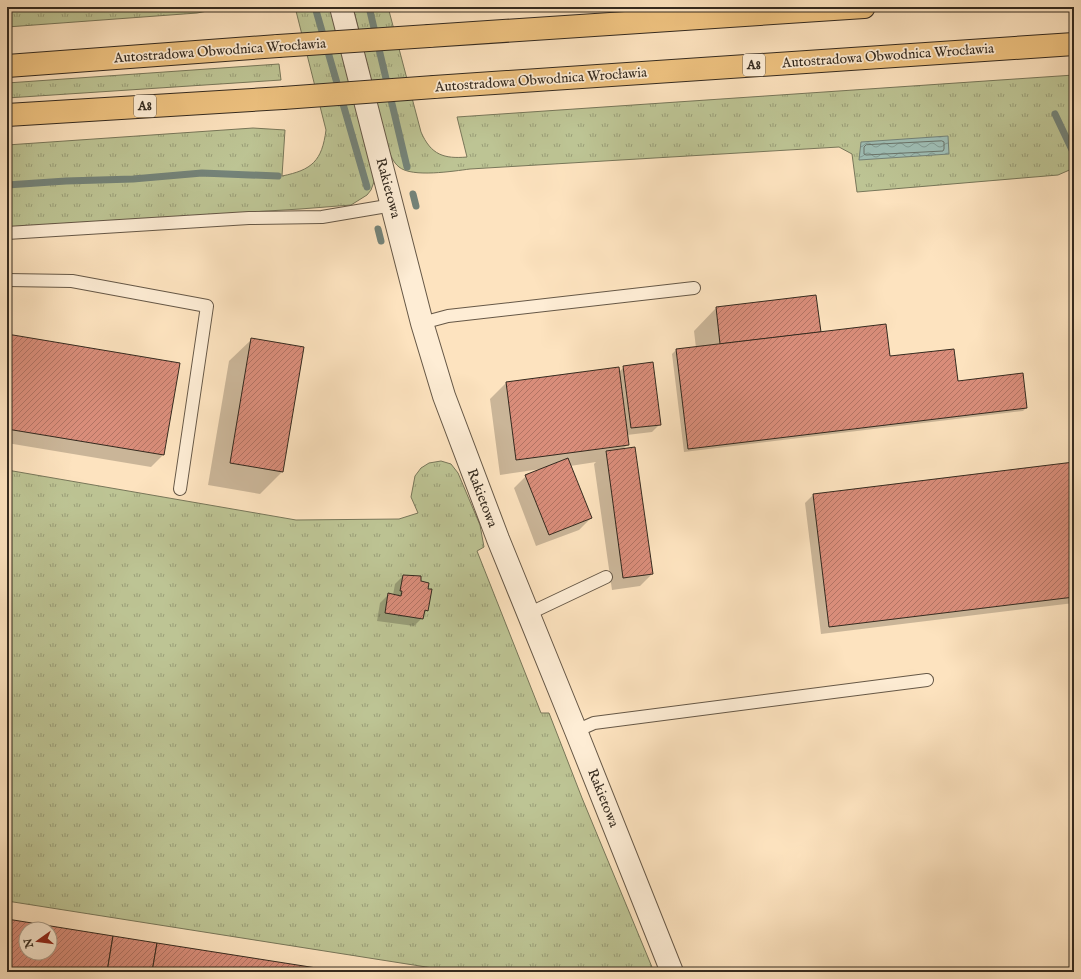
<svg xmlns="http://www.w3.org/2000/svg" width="1081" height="979" font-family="'IM FELL English',serif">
<defs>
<pattern id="grass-tufts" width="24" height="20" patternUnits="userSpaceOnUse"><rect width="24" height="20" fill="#bdc494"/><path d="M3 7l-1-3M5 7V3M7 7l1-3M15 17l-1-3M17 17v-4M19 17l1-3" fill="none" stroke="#9a9f78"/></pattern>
<pattern id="water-waves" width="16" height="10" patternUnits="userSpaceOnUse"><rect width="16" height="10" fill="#9fbeb5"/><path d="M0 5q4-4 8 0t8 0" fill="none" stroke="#829b93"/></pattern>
<pattern id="building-hatch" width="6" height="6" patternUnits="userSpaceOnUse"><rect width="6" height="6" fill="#d98d7a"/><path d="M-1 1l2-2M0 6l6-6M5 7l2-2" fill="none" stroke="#b17363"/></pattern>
</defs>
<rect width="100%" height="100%" fill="#fde3bf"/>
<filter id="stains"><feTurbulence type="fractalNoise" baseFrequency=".005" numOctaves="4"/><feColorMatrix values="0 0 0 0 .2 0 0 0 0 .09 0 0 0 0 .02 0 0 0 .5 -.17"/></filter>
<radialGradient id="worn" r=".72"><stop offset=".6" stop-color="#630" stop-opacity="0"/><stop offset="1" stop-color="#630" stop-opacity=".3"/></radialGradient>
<g fill="url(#grass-tufts)" stroke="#78775a">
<path d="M 7,7 L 228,7 L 197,13 L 7,27 Z"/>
<path d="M 295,7 L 331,7 L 375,179 L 371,190 L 367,195 L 351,205 L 300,209 L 7,227 L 7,145 L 253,128 L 285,130 L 282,176 C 312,170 322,161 326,130 Z"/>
<path d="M 353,7 L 388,7 L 421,132 C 431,155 444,159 467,157 L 457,117 L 1074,75 L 1074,168 L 1058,175 L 857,192 L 852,154 L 839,147 L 470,169 C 454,171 412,178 399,167 C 393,162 391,156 388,149 Z"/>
<path d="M 279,64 L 281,80 L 7,98 L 7,83 Z"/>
<path d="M 441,461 L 451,464 L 458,473 L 480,525 L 484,547 L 477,551 L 541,713 L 549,713 L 582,798 L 654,972 L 458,972 L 7,901 L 7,470 L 296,520 L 399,519 L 418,513 L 411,497 L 415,476 L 421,468 L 429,463 Z"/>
</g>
<path fill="url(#water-waves)" stroke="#748379" d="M 948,136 L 949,154 L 859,160 L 861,142 Z"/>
<g fill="#0003">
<path d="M 716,308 L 819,331 L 1026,408 L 1023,411 L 684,452 L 672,354 L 676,350 L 696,348 L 694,331 Z"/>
<path d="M 7,335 L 163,455 L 151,467 L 7,443 Z"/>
<path d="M 252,339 L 282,472 L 260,494 L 208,485 L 229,361 Z"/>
<path d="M 624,367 L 660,424 L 652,432 L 627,435 L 628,444 L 622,450 L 652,574 L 640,586 L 612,590 L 594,464 L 596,462 L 570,466 L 591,518 L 579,530 L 536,546 L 514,488 L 526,476 L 541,469 L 500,475 L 490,399 L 506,383 L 618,368 L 619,372 Z"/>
<path d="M 1074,465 L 1074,603 L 821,634 L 805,503 L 813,495 Z"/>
<path d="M 403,576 L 427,610 L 423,615 L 422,618 L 414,626 L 377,621 L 380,603 L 388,595 L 393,595 L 395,584 Z"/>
</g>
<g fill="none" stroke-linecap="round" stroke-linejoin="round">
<path stroke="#6a746a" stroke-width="1" d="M 942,141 L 944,142 L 944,149 L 943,151 L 866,155 L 864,154 L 864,147 L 866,145 Z"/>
<g stroke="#748379" stroke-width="7">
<path d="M 315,7 L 367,187"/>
<path d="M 369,7 L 407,167"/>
<path d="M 1055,114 L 1074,154"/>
<path d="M 7,185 L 66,181 L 133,179 L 202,173 L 278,176"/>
<path d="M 413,194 L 416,206"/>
<path d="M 378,229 L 381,241"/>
</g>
</g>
<g fill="url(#building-hatch)" stroke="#342a1f" fill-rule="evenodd">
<path d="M 816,295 L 821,332 L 720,344 L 716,307 Z"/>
<path d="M 886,324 L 890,356 L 954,349 L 958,381 L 1023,373 L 1027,408 L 688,449 L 676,349 Z"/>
<path d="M 7,334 L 180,363 L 164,455 L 7,429 Z"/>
<path d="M 251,338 L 304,347 L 283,472 L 230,463 Z"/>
<path d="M 653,362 L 661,425 L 631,428 L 623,366 Z"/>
<path d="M 619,367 L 629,445 L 516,460 L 506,382 Z"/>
<path d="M 635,447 L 653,574 L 623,578 L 606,451 Z"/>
<path d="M 568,458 L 592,518 L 549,535 L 525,475 Z"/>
<path d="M 1074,462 L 1074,597 L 829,627 L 813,494 Z"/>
<path d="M 403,575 L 421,576 L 421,581 L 429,583 L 428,589 L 432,589 L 428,611 L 425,610 L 423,619 L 385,613 L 388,593 L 401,596 L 402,591 L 400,591 Z"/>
<path d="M 7,919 L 113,936 L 107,972 L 7,972 ZM 26,929 L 50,929 L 50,953 L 26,953 Z"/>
<path d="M 113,936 L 157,943 L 152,972 L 107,972 Z"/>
<path d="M 157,943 L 342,972 L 152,972 Z"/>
</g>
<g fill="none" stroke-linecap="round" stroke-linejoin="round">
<defs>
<g id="service">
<path d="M 7,233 L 249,218 L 322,217 L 393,205"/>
<path d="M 7,280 L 72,281 L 207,306 L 180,489"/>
<path d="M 422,323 L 448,316 L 694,288"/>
<path d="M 528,614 L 606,577"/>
<path d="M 576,731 L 594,723 L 927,680"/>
</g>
<path id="tertiary" d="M 341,7 L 422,323 L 444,396 L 498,539 L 576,731 L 672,972"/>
<g id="motorway">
<path d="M 429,36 L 864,7"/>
<path d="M 7,66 L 278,46"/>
<path d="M 434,87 L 1074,44"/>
<path d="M 7,115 L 283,98"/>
</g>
</defs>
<use href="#service" stroke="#665847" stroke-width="14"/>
<use href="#tertiary" stroke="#665847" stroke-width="24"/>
<use href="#motorway" stroke="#342a1f" stroke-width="24"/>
<use href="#service" stroke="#feedd5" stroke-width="12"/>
<use href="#tertiary" stroke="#feedd5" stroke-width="22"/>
<use href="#motorway" stroke="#eec280" stroke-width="22"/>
<defs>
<g id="motorway-bridge">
<path d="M 278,46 L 429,36"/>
<path d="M 283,98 L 434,87"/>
</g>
</defs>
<use href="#motorway-bridge" stroke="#342a1f" stroke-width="24" stroke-linecap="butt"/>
<use href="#motorway-bridge" stroke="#eec280" stroke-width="22"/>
</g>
<g text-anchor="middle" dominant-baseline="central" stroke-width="3.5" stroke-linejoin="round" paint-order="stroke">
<g fill="#feedd5" stroke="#716456" stroke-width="1">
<rect x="743" y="54" width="22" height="22" rx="3"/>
<rect x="134" y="95" width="22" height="22" rx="3"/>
</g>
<g font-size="13" font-weight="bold" fill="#342a1f">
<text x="754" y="65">A8</text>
<text x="145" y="106">A8</text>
</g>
<g font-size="14" fill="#342a1f" stroke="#feedd5">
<text transform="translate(220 51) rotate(-4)">Autostradowa Obwodnica Wrocławia</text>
<text transform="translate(888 56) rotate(-4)">Autostradowa Obwodnica Wrocławia</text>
<text transform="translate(541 80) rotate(-4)">Autostradowa Obwodnica Wrocławia</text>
<text transform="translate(388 188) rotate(75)">Rakietowa</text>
<text transform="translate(482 498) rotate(69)">Rakietowa</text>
<text transform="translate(603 798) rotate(68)">Rakietowa</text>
</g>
</g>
<rect width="1081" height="979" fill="none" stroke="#fde3bf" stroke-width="24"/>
<rect x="8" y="8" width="1065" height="963" fill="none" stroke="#342a1f" stroke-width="2"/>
<rect x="12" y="12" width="1057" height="955" fill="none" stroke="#342a1f"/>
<g transform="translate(38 941) rotate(256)"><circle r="19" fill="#feedd5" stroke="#ad9f8c"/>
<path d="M0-3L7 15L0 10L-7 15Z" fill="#8f2418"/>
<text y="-6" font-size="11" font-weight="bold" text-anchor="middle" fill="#342a1f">N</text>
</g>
<rect width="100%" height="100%" filter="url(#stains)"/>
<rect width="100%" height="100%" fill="url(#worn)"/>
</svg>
